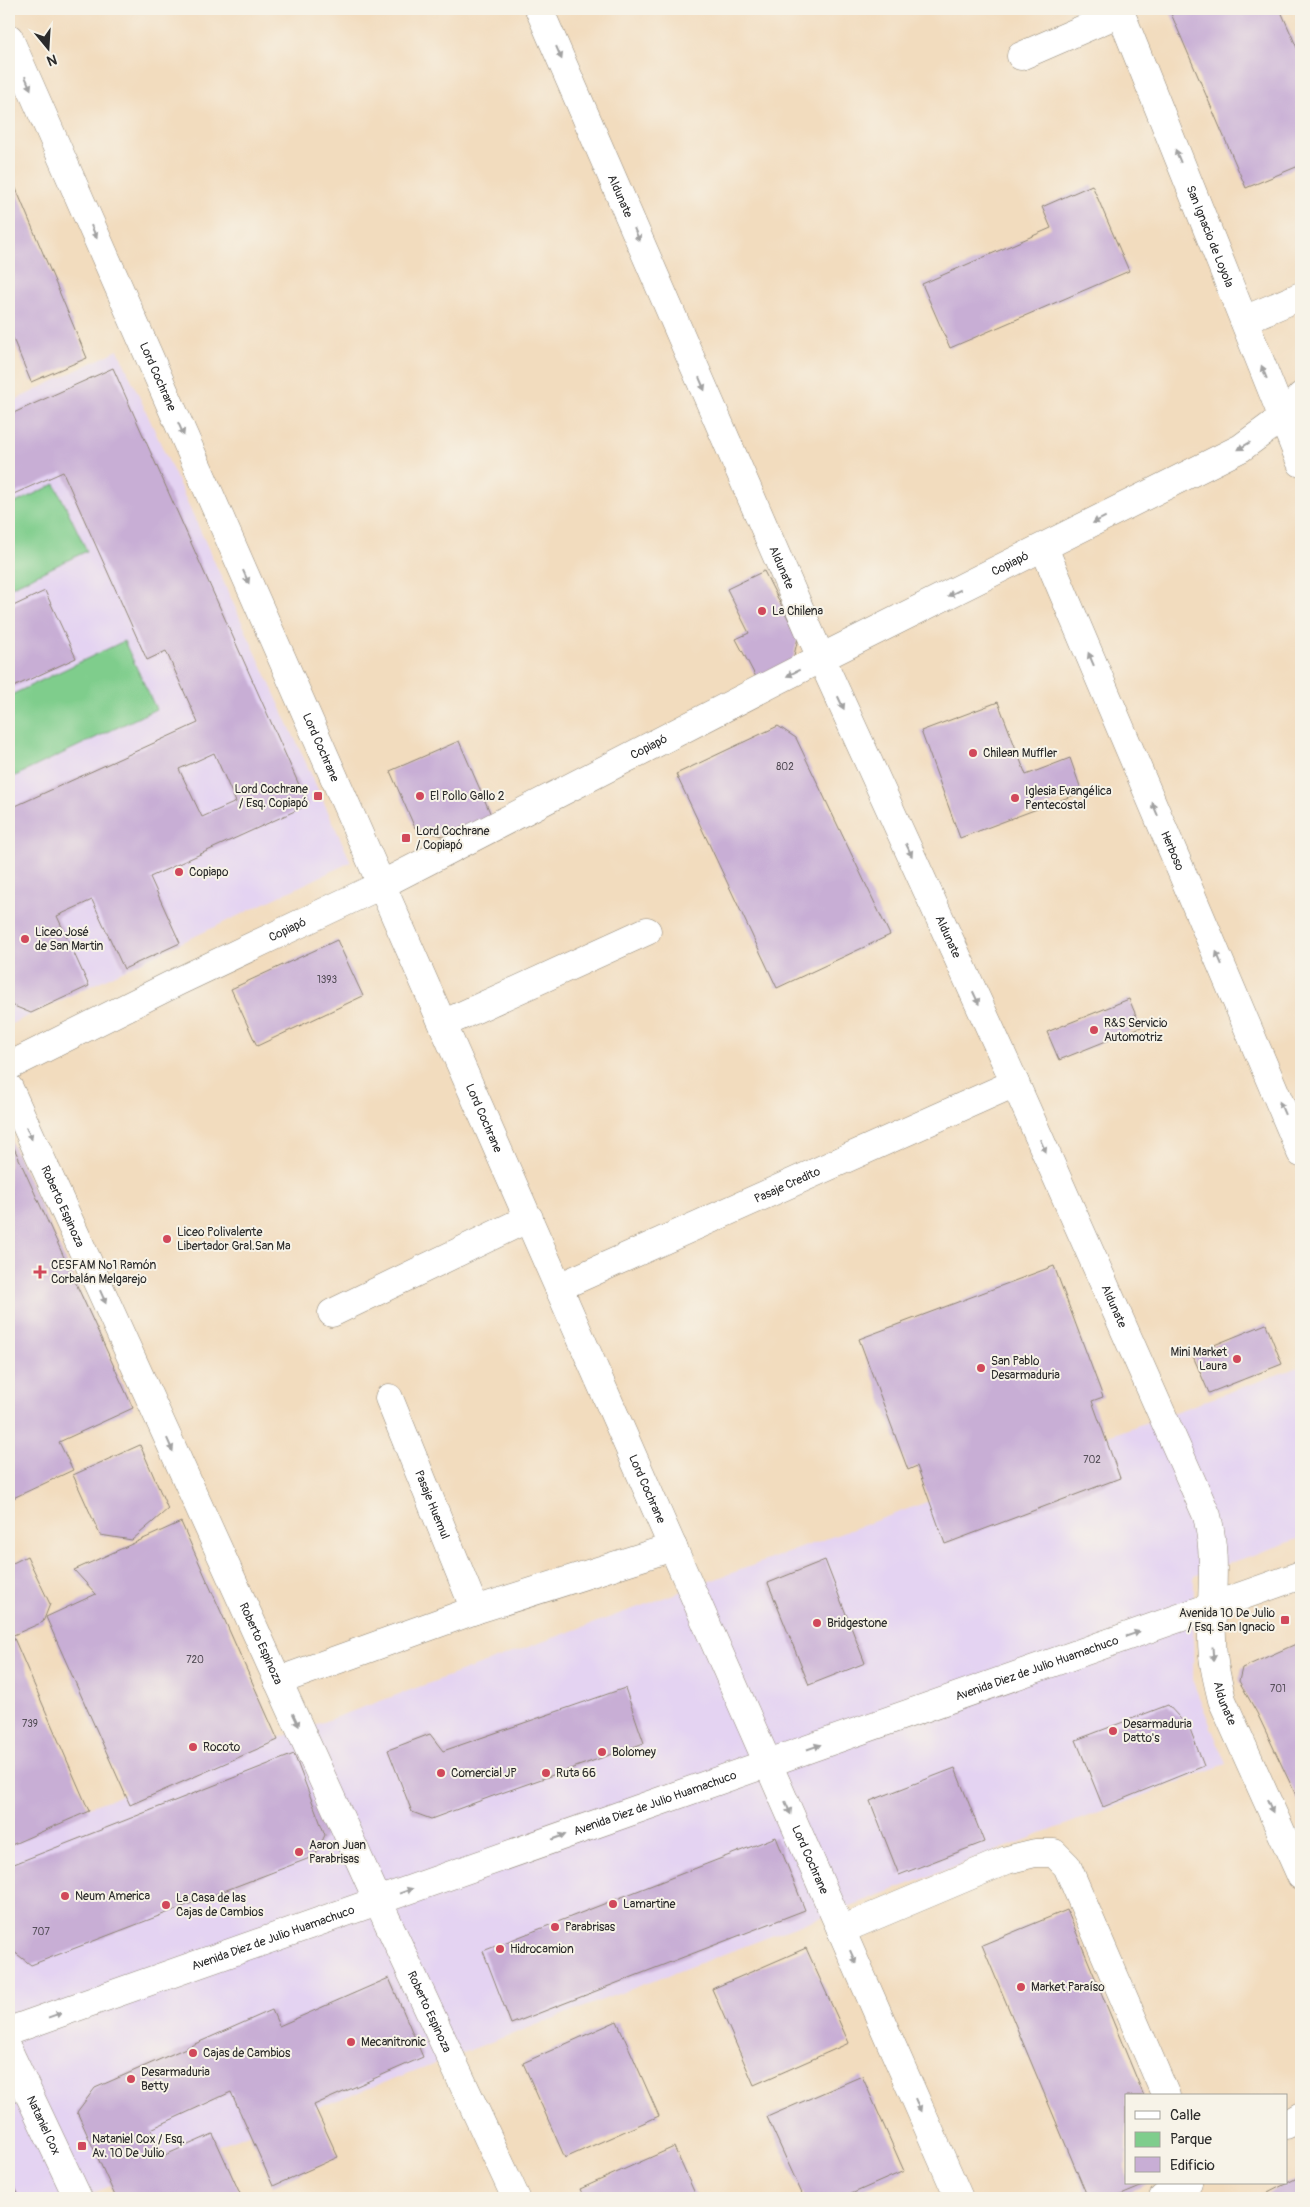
<svg xmlns="http://www.w3.org/2000/svg" width="1310" height="2207" font-family="Pangolin,sans-serif">
<rect width="100%" height="100%" fill="#f7f3e8"/>
<filter id="ink" filterUnits="userSpaceOnUse"><feTurbulence type="fractalNoise" baseFrequency=".02" numOctaves="2"/><feDisplacementMap in="SourceGraphic" scale="10" xChannelSelector="R" yChannelSelector="G"/><feConvolveMatrix kernelMatrix="1 2 1 2 8 2 1 2 1" color-interpolation-filters="sRGB"/></filter>
<filter id="wash" filterUnits="userSpaceOnUse"><feTurbulence type="fractalNoise" baseFrequency=".0096" numOctaves="4" result="noise"/><feDisplacementMap in="SourceGraphic" scale="20" xChannelSelector="R" yChannelSelector="G"/><feGaussianBlur stdDeviation="1.12" result="paint"/><feColorMatrix in="noise" values="0 0 0 0 0 0 0 0 0 0 0 0 0 0 0 0 0 1.4 0 .05"/><feComposite in="paint" operator="in"/></filter>
<g filter="url(#wash)">
<rect width="100%" height="100%" fill="#f2dcbe"/>
<g fill="#e4d3f2">
<path d="M 118,350 L 351,862 L 9,1025 L 9,403 Z"/>
<path d="M 1301,1366 L 1301,1538 L 1194,1576 L 1193,1682 L 1226,1764 L 79,2198 L 9,2198 L 9,1836 Z"/>
</g>
<g fill="#7fcd8c" stroke="#557c5c">
<path d="M 55,484 L 87,551 L 9,588 L 9,506 Z"/>
<path d="M 124,641 L 156,709 L 9,779 L 9,696 Z"/>
</g>
<g id="blocks">
<g fill="#c8aed5" fill-rule="evenodd">
<path d="M 1169,9 L 1280,9 L 1301,57 L 1301,165 L 1246,188 Z"/>
<path d="M 9,172 L 87,358 L 31,382 L 9,329 Z"/>
<path d="M 1092,185 L 1129,271 L 950,348 L 922,284 L 1051,228 L 1042,207 Z"/>
<path d="M 113,368 L 308,805 L 150,877 L 180,943 L 124,969 L 92,900 L 57,916 L 89,986 L 31,1013 L 9,1004 L 9,809 L 198,723 L 166,651 L 147,660 L 63,472 L 9,496 L 9,415 ZM 214,753 L 236,802 L 202,817 L 179,769 Z"/>
<path d="M 764,571 L 798,638 L 792,664 L 758,681 L 736,639 L 749,633 L 727,589 Z"/>
<path d="M 45,591 L 76,658 L 9,689 L 9,608 Z"/>
<path d="M 998,702 L 1026,775 L 1070,758 L 1082,792 L 960,838 L 921,731 Z"/>
<path d="M 778,726 L 796,738 L 890,935 L 777,988 L 676,774 Z"/>
<path d="M 459,741 L 492,817 L 446,837 L 415,828 L 390,771 Z"/>
<path d="M 337,940 L 363,996 L 257,1046 L 231,989 Z"/>
<path d="M 1129,999 L 1141,1027 L 1059,1060 L 1047,1032 Z"/>
<path d="M 9,1137 L 133,1408 L 59,1442 L 73,1470 L 9,1500 Z"/>
<path d="M 1054,1266 L 1103,1397 L 1092,1401 L 1120,1478 L 945,1544 L 917,1466 L 908,1470 L 859,1339 Z"/>
<path d="M 1266,1324 L 1282,1364 L 1209,1393 L 1192,1354 Z"/>
<path d="M 140,1445 L 168,1509 L 132,1540 L 100,1535 L 73,1475 Z"/>
<path d="M 181,1522 L 278,1740 L 130,1805 L 46,1617 L 96,1594 L 74,1570 Z"/>
<path d="M 27,1556 L 50,1604 L 43,1622 L 9,1637 L 9,1565 Z"/>
<path d="M 825,1560 L 865,1663 L 809,1685 L 768,1583 Z"/>
<path d="M 13,1636 L 89,1811 L 9,1846 L 9,1638 Z"/>
<path d="M 1296,1644 L 1299,1655 L 1301,1654 L 1301,1806 L 1257,1713 L 1239,1681 L 1242,1668 Z"/>
<path d="M 625,1688 L 644,1743 L 493,1796 L 431,1819 L 412,1812 L 388,1750 L 430,1734 L 443,1751 Z"/>
<path d="M 1168,1705 L 1190,1729 L 1204,1766 L 1103,1807 L 1076,1740 Z"/>
<path d="M 294,1754 L 325,1835 L 315,1856 L 31,1965 L 9,1948 L 9,1866 Z"/>
<path d="M 955,1768 L 984,1842 L 899,1875 L 870,1801 Z"/>
<path d="M 776,1837 L 805,1910 L 511,2024 L 483,1951 Z"/>
<path d="M 1067,1910 L 1144,2096 L 1126,2096 L 1126,2183 L 1150,2183 L 1114,2198 L 1088,2198 L 982,1945 Z"/>
<path d="M 806,1948 L 849,2043 L 754,2085 L 712,1989 Z"/>
<path d="M 389,1978 L 423,2057 L 314,2105 L 338,2157 L 273,2186 L 231,2092 L 151,2129 L 163,2156 L 213,2134 L 242,2198 L 116,2198 L 77,2112 L 95,2088 L 272,2010 L 279,2026 Z"/>
<path d="M 617,2021 L 659,2116 L 565,2158 L 523,2063 Z"/>
<path d="M 862,2076 L 904,2171 L 842,2198 L 804,2198 L 767,2117 Z"/>
<path d="M 674,2147 L 697,2198 L 584,2198 L 580,2189 Z"/>
<path d="M 9,2175 L 20,2198 L 9,2198 Z"/>
<path d="M 1301,2176 L 1301,2198 L 1258,2198 Z"/>
</g>
</g>
</g>
<g filter="url(#ink)">
<use href="#blocks" fill-opacity="0" stroke="#8e8474" stroke-width="1"/>
<g fill="none" stroke-linecap="round" stroke-linejoin="round">
<defs>
<g id="minor">
<path id="s1" d="M 539,9 L 821,658 L 1015,1083 L 1207,1516 C 1218,1560 1210,1595 1212,1639 C 1212,1660 1217,1679 1222,1700 L 1301,1876"/>
<path id="s2" d="M 1119,9 L 1301,463"/>
<path id="s3" d="M 9,38 L 959,2198"/>
<path d="M 1021,56 L 1120,13"/>
<path d="M 1244,320 L 1301,296"/>
<path id="s4" d="M 1044,548 L 1301,1153"/>
<path d="M 443,1024 L 647,931"/>
<path id="s5" d="M 9,1066 L 177,982 L 381,885 L 821,658 L 1241,448 L 1283,417 L 1301,396"/>
<path id="s6" d="M 9,1088 L 378,1901 L 516,2198"/>
<path id="s7" d="M 559,1287 L 1015,1083"/>
<path d="M 332,1313 L 529,1218"/>
<path id="s8" d="M 389,1398 L 475,1610"/>
<path d="M 278,1681 L 475,1610 L 673,1547"/>
<path d="M 841,1930 L 1007,1860 L 1035,1853 L 1054,1853 L 1067,1866 L 1166,2096"/>
<path d="M 1286,2125 L 1301,2116"/>
<path d="M 1163,2198 L 1188,2183"/>
</g>
<g id="major">
<path id="s9" d="M 9,2031 L 1301,1575"/>
<path id="s10" d="M 9,2052 L 78,2198"/>
</g>
</defs>
<use href="#minor" stroke="#8e8474" stroke-width="29"/>
<use href="#major" stroke="#8e8474" stroke-width="29"/>
<use href="#minor" stroke="#fff" stroke-width="28"/>
<use href="#major" stroke="#fff" stroke-width="28"/>
</g>
<defs><path id="oneway-solid" d="M-6-.8H1V-3.2L6.5 0L1 3.2V.8H-6Z" transform="scale(1.25)"/></defs>
<g fill="#a0a0a0">
<use href="#oneway-solid" transform="translate(559 53) rotate(67)"/>
<use href="#oneway-solid" transform="translate(28 83) rotate(66)"/>
<use href="#oneway-solid" transform="translate(1178 156) rotate(-112)"/>
<use href="#oneway-solid" transform="translate(94 232) rotate(66)"/>
<use href="#oneway-solid" transform="translate(637 235) rotate(67)"/>
<use href="#oneway-solid" transform="translate(1264 372) rotate(-112)"/>
<use href="#oneway-solid" transform="translate(702 384) rotate(67)"/>
<use href="#oneway-solid" transform="translate(181 429) rotate(66)"/>
<use href="#oneway-solid" transform="translate(1244 446) rotate(148)"/>
<use href="#oneway-solid" transform="translate(1099 520) rotate(153)"/>
<use href="#oneway-solid" transform="translate(246 577) rotate(66)"/>
<use href="#oneway-solid" transform="translate(954 593) rotate(154)"/>
<use href="#oneway-solid" transform="translate(1091 659) rotate(-113)"/>
<use href="#oneway-solid" transform="translate(793 673) rotate(153)"/>
<use href="#oneway-solid" transform="translate(841 703) rotate(65)"/>
<use href="#oneway-solid" transform="translate(1155 809) rotate(-113)"/>
<use href="#oneway-solid" transform="translate(909 850) rotate(65)"/>
<use href="#oneway-solid" transform="translate(1219 958) rotate(-113)"/>
<use href="#oneway-solid" transform="translate(976 998) rotate(65)"/>
<use href="#oneway-solid" transform="translate(1282 1108) rotate(-113)"/>
<use href="#oneway-solid" transform="translate(29 1133) rotate(66)"/>
<use href="#oneway-solid" transform="translate(1043 1146) rotate(66)"/>
<use href="#oneway-solid" transform="translate(103 1297) rotate(66)"/>
<use href="#oneway-solid" transform="translate(170 1445) rotate(66)"/>
<use href="#oneway-solid" transform="translate(1133 1634) rotate(-19)"/>
<use href="#oneway-solid" transform="translate(1213 1654) rotate(86)"/>
<use href="#oneway-solid" transform="translate(296 1720) rotate(65)"/>
<use href="#oneway-solid" transform="translate(814 1747) rotate(-19)"/>
<use href="#oneway-solid" transform="translate(1270 1806) rotate(66)"/>
<use href="#oneway-solid" transform="translate(788 1808) rotate(67)"/>
<use href="#oneway-solid" transform="translate(559 1837) rotate(-20)"/>
<use href="#oneway-solid" transform="translate(406 1891) rotate(-20)"/>
<use href="#oneway-solid" transform="translate(853 1957) rotate(66)"/>
<use href="#oneway-solid" transform="translate(55 2015) rotate(-20)"/>
<use href="#oneway-solid" transform="translate(918 2105) rotate(66)"/>
</g>
</g>
<g fill="#d1495b" stroke="#f7f3e8" stroke-width="2">
<circle cx="762" cy="611" r="5"/>
<circle cx="973" cy="753" r="5"/>
<rect x="313" y="791" width="10" height="10" rx="2.5"/>
<circle cx="420" cy="796" r="5"/>
<circle cx="1015" cy="798" r="5"/>
<rect x="401" y="833" width="10" height="10" rx="2.5"/>
<circle cx="179" cy="872" r="5"/>
<circle cx="25" cy="939" r="5"/>
<circle cx="1094" cy="1030" r="5"/>
<circle cx="167" cy="1239" r="5"/>
<path d="M37.5 1264.5h5v5h5v5h-5v5h-5v-5h-5v-5h5z"/>
<circle cx="1237" cy="1359" r="5"/>
<circle cx="981" cy="1368" r="5"/>
<rect x="1280" y="1615" width="10" height="10" rx="2.5"/>
<circle cx="817" cy="1623" r="5"/>
<circle cx="1113" cy="1731" r="5"/>
<circle cx="193" cy="1747" r="5"/>
<circle cx="602" cy="1752" r="5"/>
<circle cx="441" cy="1773" r="5"/>
<circle cx="546" cy="1773" r="5"/>
<circle cx="299" cy="1852" r="5"/>
<circle cx="65" cy="1896" r="5"/>
<circle cx="613" cy="1904" r="5"/>
<circle cx="166" cy="1905" r="5"/>
<circle cx="555" cy="1927" r="5"/>
<circle cx="500" cy="1949" r="5"/>
<circle cx="1021" cy="1987" r="5"/>
<circle cx="351" cy="2042" r="5"/>
<circle cx="193" cy="2053" r="5"/>
<circle cx="131" cy="2079" r="5"/>
<rect x="77" y="2141" width="10" height="10" rx="2.5"/>
</g>
<g text-anchor="middle" dominant-baseline="central" stroke-width="4" stroke-linejoin="round" paint-order="stroke">
<g font-size="10" fill="#524c56">
<text x="785" y="767">802</text>
<text x="327" y="980">1393</text>
<text x="1092" y="1460">702</text>
<text x="195" y="1660">720</text>
<text x="1278" y="1689">701</text>
<text x="30" y="1724">739</text>
<text x="41" y="1932">707</text>
</g>
<g font-size="12" fill="#2b2b2b" stroke="#f7f3e8">
<text stroke="none"><textPath href="#s1" startOffset="204">Aldunate</textPath></text>
<text stroke="none"><textPath href="#s2" startOffset="245">San Ignacio de Loyola</textPath></text>
<text stroke="none"><textPath href="#s3" startOffset="370">Lord Cochrane</textPath></text>
<text stroke="none"><textPath href="#s5" startOffset="1120">Copiapó</textPath></text>
<text stroke="none"><textPath href="#s1" startOffset="609">Aldunate</textPath></text>
<text stroke="none"><textPath href="#s3" startOffset="775">Lord Cochrane</textPath></text>
<text stroke="none"><textPath href="#s5" startOffset="715">Copiapó</textPath></text>
<text stroke="none"><textPath href="#s4" startOffset="329">Herboso</textPath></text>
<text stroke="none"><textPath href="#s5" startOffset="310">Copiapó</textPath></text>
<text stroke="none"><textPath href="#s1" startOffset="1014">Aldunate</textPath></text>
<text stroke="none"><textPath href="#s3" startOffset="1180">Lord Cochrane</textPath></text>
<text stroke="none"><textPath href="#s7" startOffset="250">Pasaje Credito</textPath></text>
<text stroke="none"><textPath href="#s6" startOffset="130">Roberto Espinoza</textPath></text>
<text stroke="none"><textPath href="#s1" startOffset="1419">Aldunate</textPath></text>
<text stroke="none"><textPath href="#s3" startOffset="1585">Lord Cochrane</textPath></text>
<text stroke="none"><textPath href="#s8" startOffset="115">Pasaje Huemul</textPath></text>
<text stroke="none"><textPath href="#s6" startOffset="610">Roberto Espinoza</textPath></text>
<text stroke="none"><textPath href="#s9" startOffset="1090">Avenida Diez de Julio Huamachuco</textPath></text>
<text stroke="none"><textPath href="#s1" startOffset="1838">Aldunate</textPath></text>
<text stroke="none"><textPath href="#s9" startOffset="685">Avenida Diez de Julio Huamachuco</textPath></text>
<text stroke="none"><textPath href="#s3" startOffset="1990">Lord Cochrane</textPath></text>
<text stroke="none"><textPath href="#s9" startOffset="280">Avenida Diez de Julio Huamachuco</textPath></text>
<text stroke="none"><textPath href="#s6" startOffset="1015">Roberto Espinoza</textPath></text>
<text stroke="none"><textPath href="#s10" startOffset="81">Nataniel Cox</textPath></text>
</g>
<g font-size="12" fill="#2b2b2b" stroke="#f7f3e8" text-anchor="start">
<text x="772" y="611">La Chilena</text>
<text x="983" y="753">Chilean Muffler</text>
<text x="308" y="789" text-anchor="end">Lord Cochrane<tspan x="308" dy="14">/ Esq. Copiapó</tspan></text>
<text x="1025" y="791">Iglesia Evangélica<tspan x="1025" dy="14">Pentecostal</tspan></text>
<text x="430" y="796">El Pollo Gallo 2</text>
<text x="416" y="831">Lord Cochrane<tspan x="416" dy="14">/ Copiapó</tspan></text>
<text x="189" y="872">Copiapo</text>
<text x="35" y="932">Liceo José<tspan x="35" dy="14">de San Martin</tspan></text>
<text x="1104" y="1023">R&amp;S Servicio<tspan x="1104" dy="14">Automotriz</tspan></text>
<text x="177" y="1232">Liceo Polivalente<tspan x="177" dy="14">Libertador Gral.San Ma</tspan></text>
<text x="51" y="1265">CESFAM Nº1 Ramón<tspan x="51" dy="14">Corbalán Melgarejo</tspan></text>
<text x="1227" y="1352" text-anchor="end">Mini Market<tspan x="1227" dy="14">Laura</tspan></text>
<text x="991" y="1361">San Pablo<tspan x="991" dy="14">Desarmaduria</tspan></text>
<text x="1275" y="1613" text-anchor="end">Avenida 10 De Julio<tspan x="1275" dy="14">/ Esq. San Ignacio</tspan></text>
<text x="827" y="1623">Bridgestone</text>
<text x="1123" y="1724">Desarmaduria<tspan x="1123" dy="14">Datto's</tspan></text>
<text x="203" y="1747">Rocoto</text>
<text x="612" y="1752">Bolomey</text>
<text x="451" y="1773">Comercial JP</text>
<text x="556" y="1773">Ruta 66</text>
<text x="309" y="1845">Aaron Juan<tspan x="309" dy="14">Parabrisas</tspan></text>
<text x="75" y="1896">Neum America</text>
<text x="176" y="1898">La Casa de las<tspan x="176" dy="14">Cajas de Cambios</tspan></text>
<text x="623" y="1904">Lamartine</text>
<text x="565" y="1927">Parabrisas</text>
<text x="510" y="1949">Hidrocamion</text>
<text x="1031" y="1987">Market Paraíso</text>
<text x="361" y="2042">Mecanitronic</text>
<text x="203" y="2053">Cajas de Cambios</text>
<text x="141" y="2072">Desarmaduria<tspan x="141" dy="14">Betty</tspan></text>
<text x="92" y="2139">Nataniel Cox / Esq.<tspan x="92" dy="14">Av. 10 De Julio</tspan></text>
</g>
</g>
<rect width="1310" height="2207" fill="none" stroke="#f7f3e8" stroke-width="30"/>
<rect x="1125" y="2094" width="162" height="90" fill="#f7f3e8" stroke="#a5a39c"/>
<rect x="1135" y="2111" width="25" height="8" fill="#ffffff" stroke="#a5a39c"/>
<text x="1170" y="2120" font-size="15" fill="#2b2b2b">Calle</text>
<rect x="1135" y="2132" width="25" height="15" fill="#7fcd8c" stroke="#a5a39c"/>
<text x="1170" y="2144" font-size="15" fill="#2b2b2b">Parque</text>
<rect x="1135" y="2157" width="25" height="15" fill="#c8aed5" stroke="#a5a39c"/>
<text x="1170" y="2170" font-size="15" fill="#2b2b2b">Edificio</text>
<g transform="translate(48 48) rotate(162)" stroke="#f7f3e8" stroke-width="4" paint-order="stroke">
<path d="M0-4L9 19L0 12L-9 19Z" fill="#2b2b2b"/>
<text y="-8" font-size="14" font-weight="bold" text-anchor="middle" fill="#2b2b2b">N</text>
</g>
</svg>
